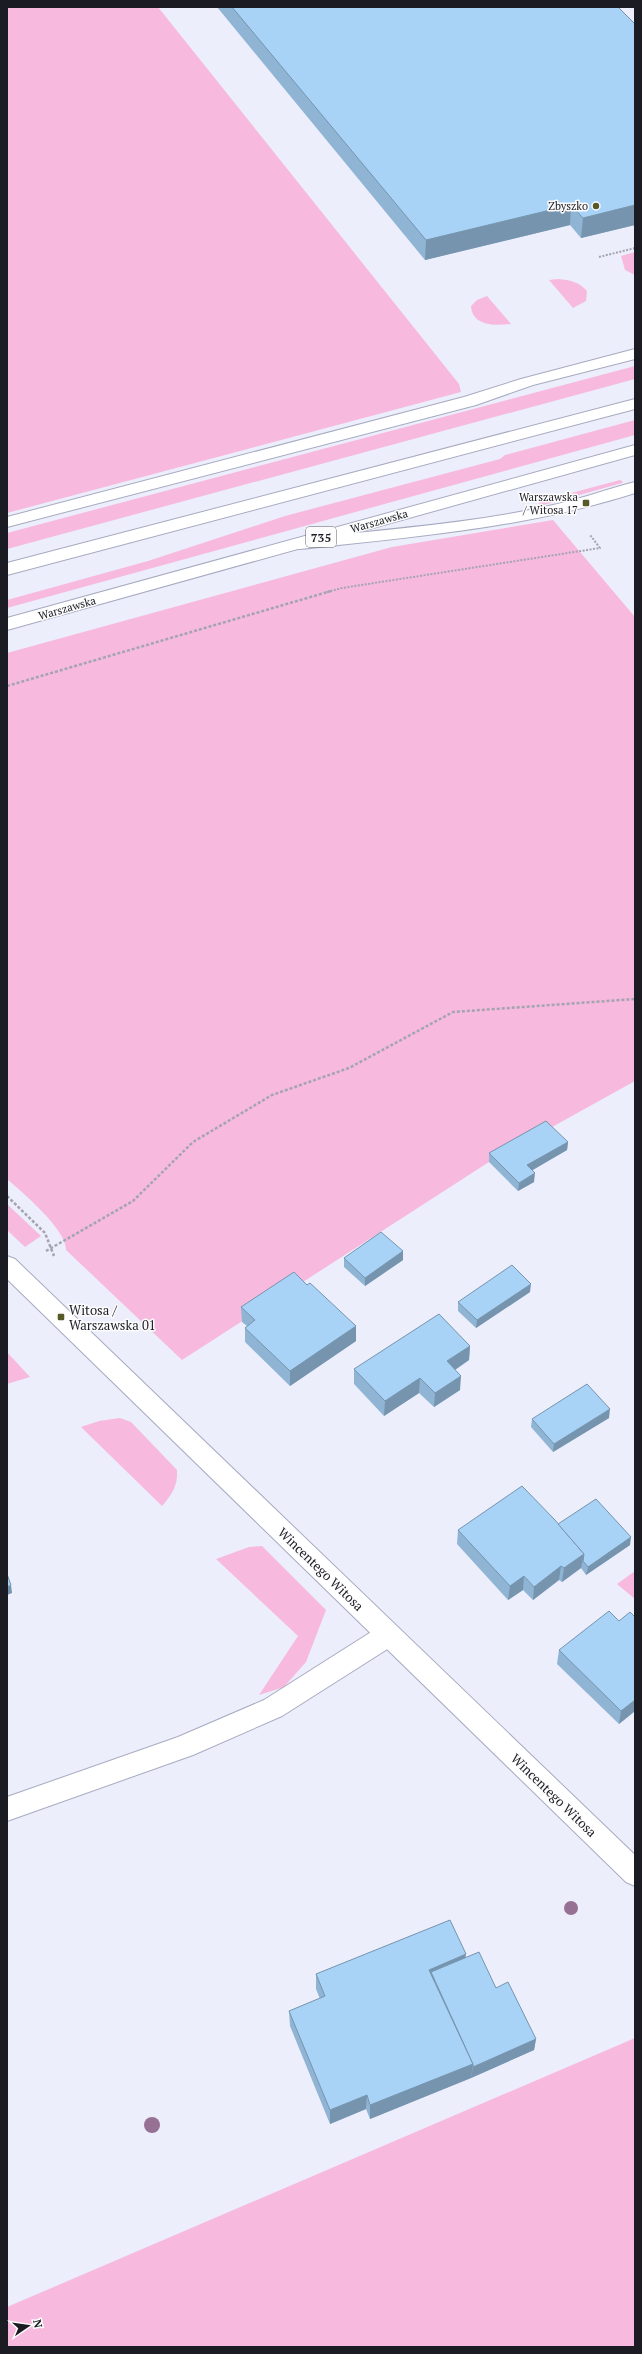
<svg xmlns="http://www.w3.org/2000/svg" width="642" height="2354" font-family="'PT Serif',serif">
<rect width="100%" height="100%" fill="#eceefc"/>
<g fill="#f7bade">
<path d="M 7,7 L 158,7 L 459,384 L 461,392 L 7,513 Z"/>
<path d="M 635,252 L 635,275 L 625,270 L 621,256 Z"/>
<path d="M 558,279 C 570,280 579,282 587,291 L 586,301 L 573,308 L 549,280 Z"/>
<path d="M 487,296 L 511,324 C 495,326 472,326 471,306 L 477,300 Z"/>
<path d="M 635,366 L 635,379 L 7,549 L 7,533 Z"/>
<path d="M 635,420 L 635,435 L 7,608 L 7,600 L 148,561 L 285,516 L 500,459 L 505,455 Z"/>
<path d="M 620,480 L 623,482 L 622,483 L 540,506 L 539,503 L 541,501 Z"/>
<path d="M 553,520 L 635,617 L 635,1081 L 489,1162 L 182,1360 L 66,1250 C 67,1230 22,1192 7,1179 L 7,653 L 392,547 Z"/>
<path d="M 7,1204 L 41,1236 L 25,1247 L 7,1230 Z"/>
<path d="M 7,1352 L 30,1377 L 7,1384 Z"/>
<path d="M 120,1418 L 131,1422 L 177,1470 C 178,1486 172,1494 162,1506 L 81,1427 L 99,1421 Z"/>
<path d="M 262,1546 L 326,1610 L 306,1662 L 284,1687 L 259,1695 L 298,1636 L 216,1559 L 249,1547 Z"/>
<path d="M 635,1571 L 635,1599 L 617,1584 Z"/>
<path d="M 635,2038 L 635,2347 L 7,2347 L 7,2307 Z"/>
</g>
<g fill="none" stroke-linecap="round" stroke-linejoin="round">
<defs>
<g id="lane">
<path d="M 635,482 L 635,493 C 526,528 413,537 300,549 L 294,548 L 291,544 L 294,540 L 300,539 C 385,529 470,524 553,505 C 581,499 607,489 635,482 Z"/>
<path d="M 388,1624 L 397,1627 L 401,1635 L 397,1643 L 282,1716 L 193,1755 L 7,1821 L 7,1797 L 178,1737 L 264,1700 L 379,1627 Z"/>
</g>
<path id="street" d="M 635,349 L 635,359 L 533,385 L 476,405 L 7,527 L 7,517 L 464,397 L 521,379 Z"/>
<path id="secondary" d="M 7,1256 L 15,1259 L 635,1855 L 635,1886 L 626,1882 L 7,1279 Z"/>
<g id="primary">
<path d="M 635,399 L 635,409 L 7,575 L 7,563 Z"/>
<path d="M 635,445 L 635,455 L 7,630 L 7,618 Z"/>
</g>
</defs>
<use href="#lane" stroke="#a7abc0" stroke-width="2"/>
<use href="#street" stroke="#a7abc0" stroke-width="2"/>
<use href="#secondary" stroke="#a7abc0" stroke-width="2"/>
<use href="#primary" stroke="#a7abc0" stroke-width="2"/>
<g stroke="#a3a4b0" stroke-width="2" stroke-dasharray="2 1.5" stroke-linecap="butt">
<path d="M 599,257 L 635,248"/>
<path d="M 327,592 L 342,588 L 600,548 L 590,535"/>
</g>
<g stroke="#a3a4b0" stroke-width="2.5" stroke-dasharray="3 2" stroke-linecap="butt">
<path d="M 7,686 L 331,591"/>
<path d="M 7,1196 L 45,1233 L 54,1256"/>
<path d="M 46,1251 L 133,1201 L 193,1142 L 272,1095 L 349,1068 L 453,1012 L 635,999"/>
</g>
<use href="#lane" fill="#fff" fill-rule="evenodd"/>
<use href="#street" fill="#fff" fill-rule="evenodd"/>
<use href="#secondary" fill="#fff" fill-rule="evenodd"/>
<use href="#primary" fill="#fff" fill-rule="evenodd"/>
</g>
<g fill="#977193">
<circle cx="571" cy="1908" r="7"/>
<circle cx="152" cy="2125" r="8"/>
</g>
<g fill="#90b5d4">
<path d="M 217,7 L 618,7 L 635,24 L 635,225 L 581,238 L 570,225 L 425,260 Z"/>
<path d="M 568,1142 L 567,1150 L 532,1170 L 534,1182 L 518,1191 L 489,1162 L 489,1153 Z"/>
<path d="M 344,1258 L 403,1260 L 365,1286 L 344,1267 Z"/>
<path d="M 307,1285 L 356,1341 L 290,1386 L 245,1342 L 245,1328 L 247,1326 L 242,1322 L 241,1307 Z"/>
<path d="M 530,1292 L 476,1328 L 458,1311 L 458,1302 Z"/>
<path d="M 470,1346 L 469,1360 L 455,1370 L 460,1390 L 434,1407 L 419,1393 L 384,1416 L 354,1384 L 354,1369 Z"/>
<path d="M 609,1418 L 553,1452 L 531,1427 L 532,1419 Z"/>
<path d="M 558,1524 L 630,1545 L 586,1575 L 581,1568 L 562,1582 L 559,1580 L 533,1600 L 523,1590 L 508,1600 L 457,1544 L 458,1530 Z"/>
<path d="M 559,1650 L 635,1711 L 619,1724 L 557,1664 Z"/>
<path d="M 465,1958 L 496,1988 L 536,2039 L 534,2050 L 471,2078 L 370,2119 L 366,2109 L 330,2124 L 290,2026 L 289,2011 L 320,1999 L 316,1989 L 316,1974 Z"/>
</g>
<g fill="#7694ad">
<path d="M 571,205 L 570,225 L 425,260 L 426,240 Z"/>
<path d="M 635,205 L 635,225 L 581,238 L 583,218 Z"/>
<path d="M 568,1142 L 567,1150 L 526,1174 L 527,1165 Z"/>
<path d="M 535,1173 L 534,1182 L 518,1191 L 519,1183 Z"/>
<path d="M 403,1251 L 403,1260 L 365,1286 L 365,1278 Z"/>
<path d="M 531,1284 L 530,1292 L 476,1328 L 477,1320 Z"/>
<path d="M 356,1326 L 356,1341 L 290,1386 L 290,1371 Z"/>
<path d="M 470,1346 L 469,1360 L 446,1376 L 447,1361 Z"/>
<path d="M 461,1376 L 460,1390 L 434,1407 L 435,1393 Z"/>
<path d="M 420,1378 L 419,1393 L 384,1416 L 385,1401 Z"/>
<path d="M 610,1409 L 609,1418 L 553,1452 L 554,1444 Z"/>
<path d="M 631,1537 L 630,1545 L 586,1575 L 588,1567 Z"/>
<path d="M 584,1554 L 581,1568 L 562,1582 L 564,1568 Z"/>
<path d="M 561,1566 L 559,1580 L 533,1600 L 534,1587 Z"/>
<path d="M 524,1576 L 523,1590 L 508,1600 L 510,1586 Z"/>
<path d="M 11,1585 L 12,1593 L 7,1595 L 7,1587 Z"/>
<path d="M 635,1700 L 635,1711 L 619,1724 L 621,1711 Z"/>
<path d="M 466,1954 L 464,1969 L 434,1982 L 429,1970 Z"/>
<path d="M 536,2039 L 534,2050 L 471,2078 L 473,2067 Z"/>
<path d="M 473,2064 L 471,2078 L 370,2119 L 370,2105 Z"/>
<path d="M 367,2095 L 366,2109 L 330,2124 L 330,2110 Z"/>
</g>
<g fill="#a8d3f7" stroke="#7694ad">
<path d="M 232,7 L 618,7 L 635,24 L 635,205 L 583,218 L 571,205 L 426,240 Z"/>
<path d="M 546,1121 L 568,1142 L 527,1165 L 535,1173 L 519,1183 L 489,1153 Z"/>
<path d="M 381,1232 L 403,1251 L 365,1278 L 344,1258 Z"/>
<path d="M 512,1265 L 531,1284 L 477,1320 L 458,1302 Z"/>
<path d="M 294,1272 L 307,1285 L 310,1283 L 356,1326 L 290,1371 L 245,1328 L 255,1320 L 241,1307 Z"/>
<path d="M 439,1314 L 470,1346 L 447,1361 L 461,1376 L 435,1393 L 420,1378 L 385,1401 L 354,1369 Z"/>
<path d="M 587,1384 L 610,1409 L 554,1444 L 532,1419 Z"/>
<path d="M 522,1486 L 555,1520 L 584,1554 L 564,1568 L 561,1566 L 534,1587 L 524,1576 L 510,1586 L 458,1530 Z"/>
<path d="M 596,1499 L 631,1537 L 588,1567 L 583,1561 L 584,1554 L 558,1524 Z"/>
<path d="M 7,1574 L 11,1585 L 7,1587 Z"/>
<path d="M 609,1611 L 619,1621 L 630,1612 L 635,1617 L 635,1700 L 621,1711 L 559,1650 Z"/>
<path d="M 450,1920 L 466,1954 L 429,1970 L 473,2064 L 370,2105 L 367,2095 L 330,2110 L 289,2011 L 325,1996 L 316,1974 Z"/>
<path d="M 479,1952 L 496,1988 L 508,1982 L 536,2039 L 473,2067 L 473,2064 L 431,1972 Z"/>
</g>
<g fill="#575a28" stroke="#fcfcfc" stroke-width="1.5">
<circle cx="596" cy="206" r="4"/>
<rect x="582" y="499" width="8" height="8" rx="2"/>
<rect x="57" y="1313" width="8" height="8" rx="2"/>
</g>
<g text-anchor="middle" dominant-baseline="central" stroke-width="3" stroke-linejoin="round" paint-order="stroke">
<g font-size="11" fill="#1a1b23" stroke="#fcfcfc" text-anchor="end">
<text x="588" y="206">Zbyszko</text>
<text x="578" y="497">Warszawska<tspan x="578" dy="13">/ Witosa 17</tspan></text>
</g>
<g font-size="11" fill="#1a1b23" stroke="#fcfcfc">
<text transform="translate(379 521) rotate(-16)">Warszawska</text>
<text transform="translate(67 608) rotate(-16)">Warszawska</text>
</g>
<rect fill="#fcfcfc" stroke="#5e5e64" stroke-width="1" x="306" y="527" width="30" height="20" rx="3"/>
<g font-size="12" font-weight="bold" fill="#1a1b23">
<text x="321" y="537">735</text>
</g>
<g font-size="13" fill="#1a1b23" stroke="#fcfcfc" text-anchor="start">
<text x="69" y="1310">Witosa /<tspan x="69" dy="15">Warszawska 01</tspan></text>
</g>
<g font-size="13" fill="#1a1b23" stroke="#fcfcfc">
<text transform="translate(321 1569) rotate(44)">Wincentego Witosa</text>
<text transform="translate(554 1795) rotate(44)">Wincentego Witosa</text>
</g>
</g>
<rect width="642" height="2354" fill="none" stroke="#1a1b23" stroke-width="16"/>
<g transform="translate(28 2326) rotate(77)" stroke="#fcfcfc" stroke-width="3" paint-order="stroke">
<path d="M0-3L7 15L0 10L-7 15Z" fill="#1a1b23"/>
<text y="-6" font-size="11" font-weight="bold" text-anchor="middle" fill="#1a1b23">N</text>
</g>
</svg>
